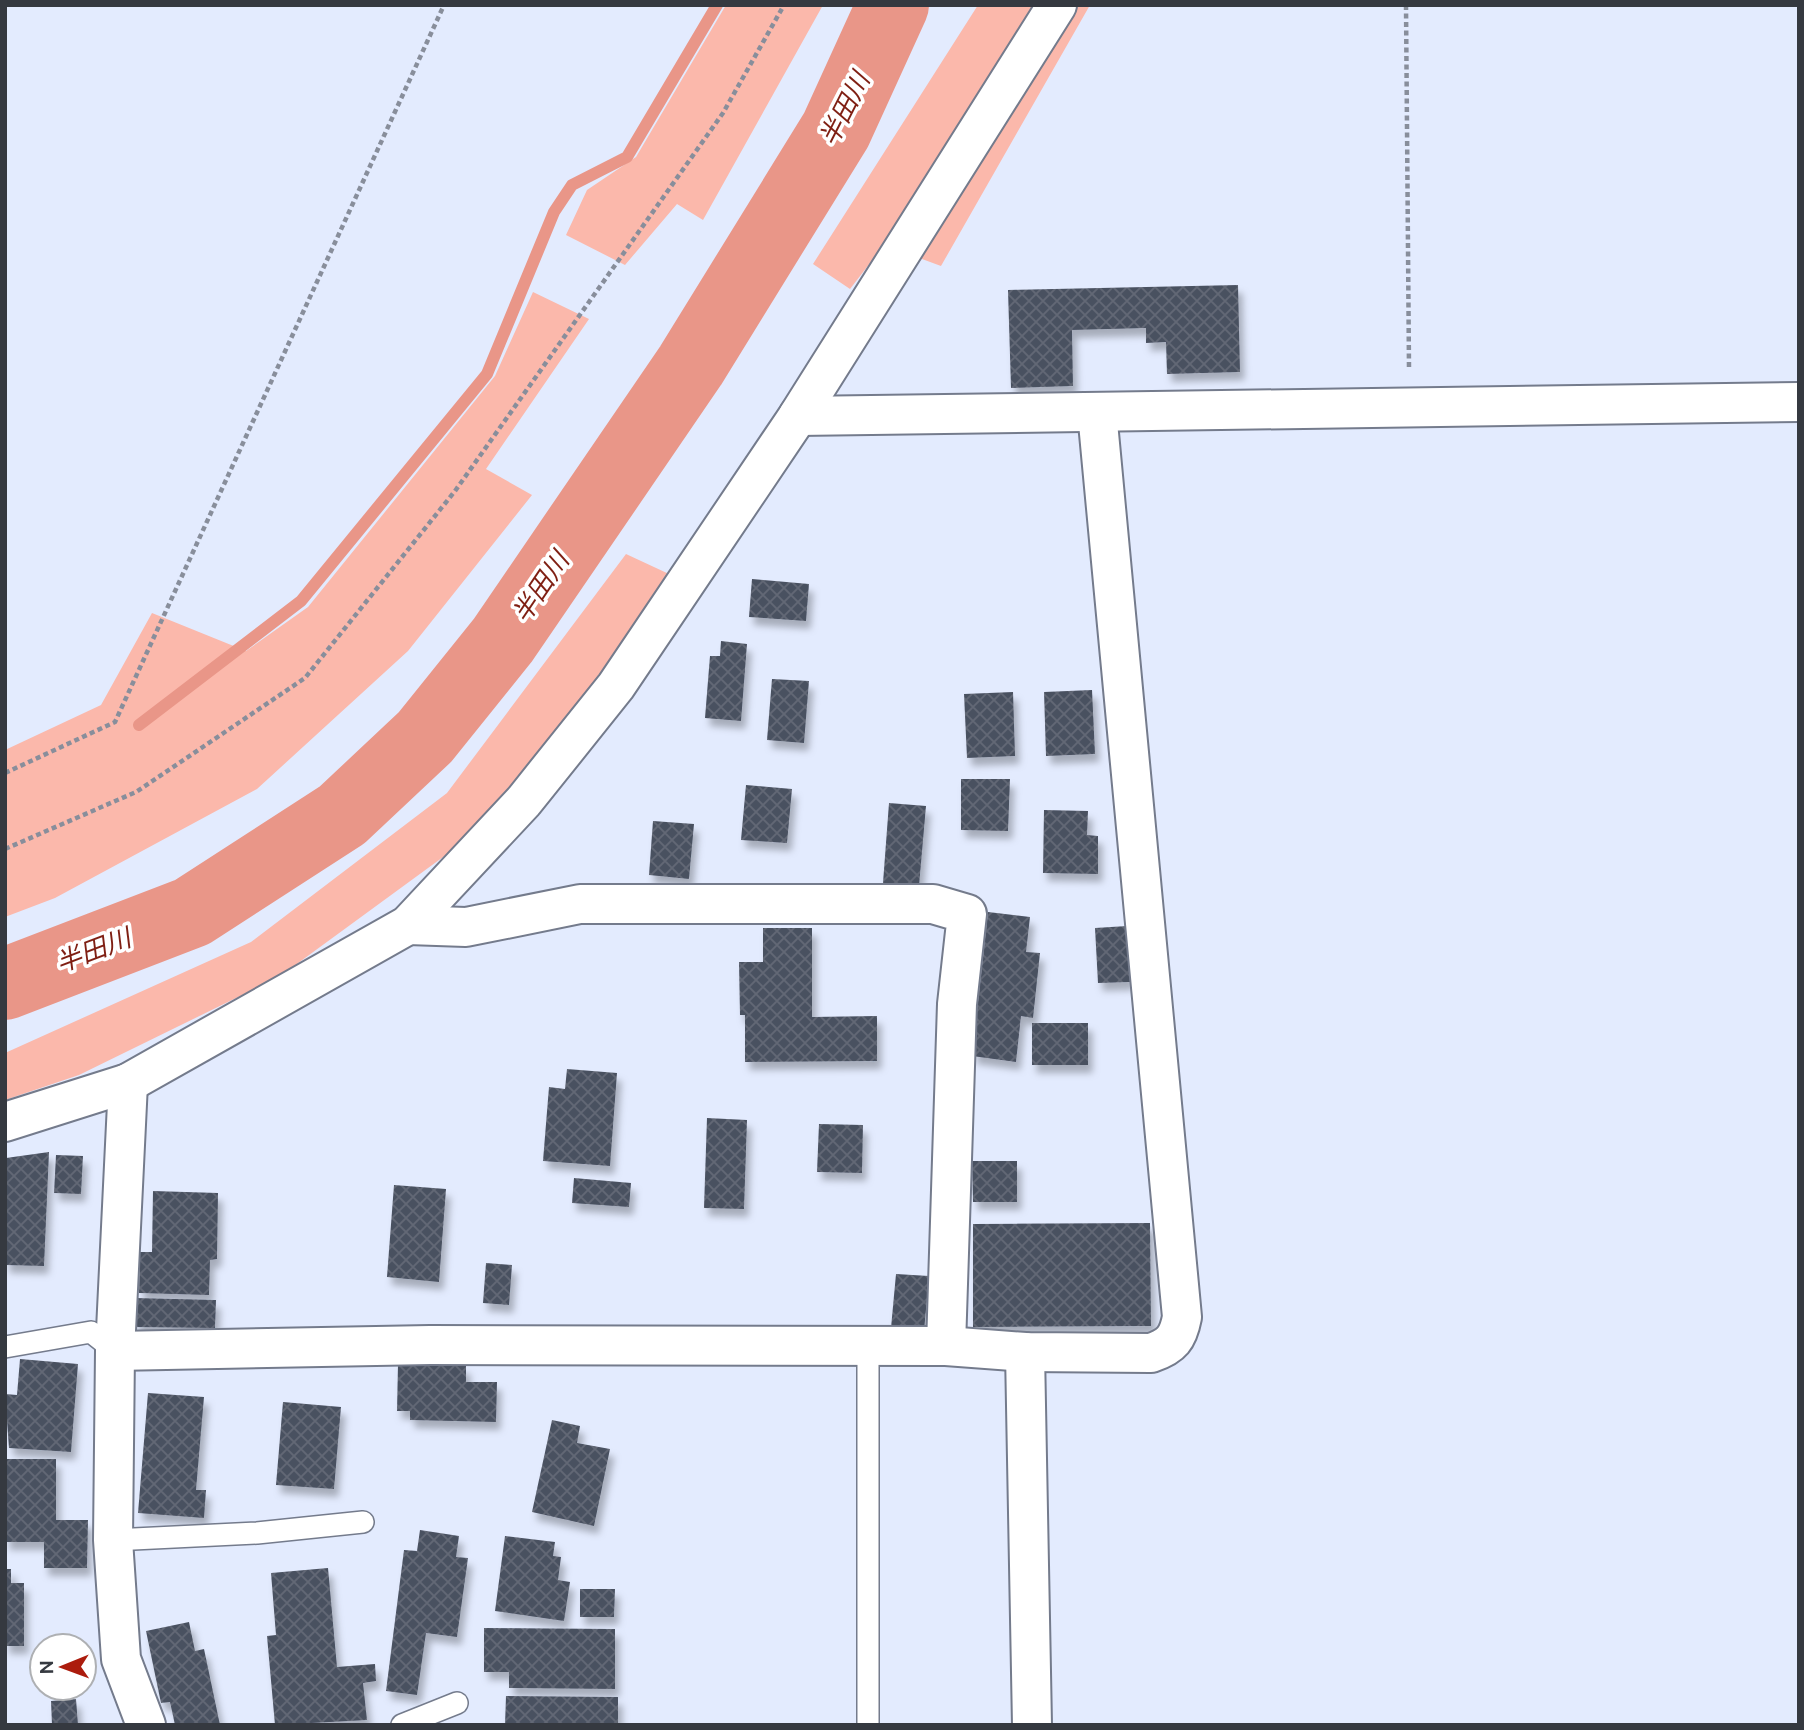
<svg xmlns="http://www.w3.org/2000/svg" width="1804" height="1730" font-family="Ubuntu,'Noto Sans JP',sans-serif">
<defs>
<pattern id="building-cross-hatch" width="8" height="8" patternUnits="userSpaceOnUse" patternTransform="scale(1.75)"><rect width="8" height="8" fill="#4a5161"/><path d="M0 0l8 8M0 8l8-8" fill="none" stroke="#626875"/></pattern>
<filter id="shadow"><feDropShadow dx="4.5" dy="8" stdDeviation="3.5" flood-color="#0004"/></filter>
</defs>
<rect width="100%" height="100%" fill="#e3ebfe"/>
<g fill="#fbb8ab">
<path d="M 726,5 L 823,5 L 703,220 L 677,204 L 625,265 L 566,235 L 587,190 L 636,157 Z"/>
<path d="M 978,5 L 1090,5 L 941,266 L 884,245 L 850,289 L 813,264 Z"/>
<path d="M 533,292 L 589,319 L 486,469 L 532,495 L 408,651 L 257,789 L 55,898 L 5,917 L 5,750 L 101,705 L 152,613 L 246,651 L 308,607 L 495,376 Z"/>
<path d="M 626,554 L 669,574 L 590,700 L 465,841 L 279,977 L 79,1075 L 5,1100 L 5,1053 L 251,942 L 447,793 Z"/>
</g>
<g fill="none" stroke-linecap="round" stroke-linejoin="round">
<path stroke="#e99688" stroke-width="12" d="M 139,725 L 301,601 L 487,374 L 554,212 L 572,185 L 627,157 L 717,5"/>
<path stroke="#e99688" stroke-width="72" d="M 5,984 L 192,912 L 342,815 L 425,737 L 503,640 L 691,365 L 836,130 L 893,5"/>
</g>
<g fill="url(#building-cross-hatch)" filter="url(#shadow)">
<path d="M 1238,285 L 1240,372 L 1167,374 L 1166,342 L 1146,343 L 1146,328 L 1072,330 L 1073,386 L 1011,388 L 1008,290 Z"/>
<path d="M 752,579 L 809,584 L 806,621 L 749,617 Z"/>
<path d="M 721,641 L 747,644 L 741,721 L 705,718 L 710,656 L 720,656 Z"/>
<path d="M 772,679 L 809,681 L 804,743 L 767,740 Z"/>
<path d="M 1092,690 L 1095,754 L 1046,756 L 1044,692 Z"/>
<path d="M 1013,692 L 1015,756 L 967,758 L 964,694 Z"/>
<path d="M 961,779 L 1010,779 L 1008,831 L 961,830 Z"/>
<path d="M 746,785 L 792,789 L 787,843 L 741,840 Z"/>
<path d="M 889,803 L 926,806 L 919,886 L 883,883 Z"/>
<path d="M 1044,810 L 1088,811 L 1087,835 L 1098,836 L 1098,874 L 1043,873 Z"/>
<path d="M 653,821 L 694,824 L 689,879 L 649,875 Z"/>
<path d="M 988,912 L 1030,917 L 1026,952 L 1040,953 L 1033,1018 L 1021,1016 L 1016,1062 L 972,1056 Z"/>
<path d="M 1127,926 L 1130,982 L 1098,983 L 1095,928 Z"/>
<path d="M 763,928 L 812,928 L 812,1017 L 877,1016 L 877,1061 L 745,1062 L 745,1015 L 740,1015 L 739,962 L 763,962 Z"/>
<rect x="1032" y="1023" width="56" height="42"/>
<path d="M 567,1069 L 617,1073 L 610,1166 L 543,1161 L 549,1087 L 565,1089 Z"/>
<path d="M 707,1118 L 747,1120 L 744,1209 L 704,1208 Z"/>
<path d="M 819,1124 L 863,1125 L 862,1173 L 817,1172 Z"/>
<path d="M 49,1152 L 44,1266 L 5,1265 L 6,1158 Z"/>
<path d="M 56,1155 L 83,1156 L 81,1194 L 54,1193 Z"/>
<path d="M 972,1161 L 1017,1161 L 1017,1202 L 973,1202 Z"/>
<path d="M 574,1178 L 631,1183 L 629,1207 L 572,1203 Z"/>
<path d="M 394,1185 L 446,1189 L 439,1282 L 387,1277 Z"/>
<path d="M 153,1191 L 218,1193 L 217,1259 L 210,1260 L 209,1295 L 139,1293 L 140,1252 L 152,1252 Z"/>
<path d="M 1150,1223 L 1151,1326 L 973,1327 L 973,1224 Z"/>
<path d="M 486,1263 L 512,1265 L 509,1305 L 483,1303 Z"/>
<path d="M 896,1274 L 929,1276 L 924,1331 L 891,1328 Z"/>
<path d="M 135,1298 L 216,1300 L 215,1328 L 134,1327 Z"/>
<path d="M 20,1359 L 78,1364 L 71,1452 L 9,1448 L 5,1394 L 17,1395 Z"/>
<path d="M 398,1364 L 466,1366 L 466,1382 L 497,1382 L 496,1422 L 410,1420 L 410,1411 L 397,1411 Z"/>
<path d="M 148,1393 L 204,1397 L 196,1490 L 206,1490 L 204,1518 L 138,1513 Z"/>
<path d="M 283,1402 L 341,1407 L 334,1489 L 276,1485 Z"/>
<path d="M 552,1420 L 580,1426 L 577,1443 L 610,1449 L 594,1526 L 532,1512 Z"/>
<path d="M 5,1459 L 56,1459 L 56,1520 L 88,1520 L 87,1568 L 44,1568 L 44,1542 L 5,1542 Z"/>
<path d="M 420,1530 L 459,1536 L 456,1557 L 468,1558 L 457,1637 L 426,1633 L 417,1695 L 386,1691 L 404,1550 L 417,1551 Z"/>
<path d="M 505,1536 L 555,1542 L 553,1556 L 561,1557 L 558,1580 L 570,1582 L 564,1621 L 495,1611 Z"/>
<path d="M 328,1568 L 337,1667 L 375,1664 L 376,1681 L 363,1683 L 367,1720 L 275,1725 L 267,1636 L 276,1635 L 271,1573 Z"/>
<path d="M 5,1569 L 11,1569 L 11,1583 L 24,1583 L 24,1646 L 5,1646 Z"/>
<path d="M 580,1589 L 615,1589 L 614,1617 L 580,1617 Z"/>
<path d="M 189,1622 L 195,1651 L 204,1649 L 220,1725 L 175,1725 L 170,1702 L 161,1703 L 146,1631 Z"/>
<path d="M 484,1628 L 615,1629 L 615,1689 L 509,1688 L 509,1672 L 484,1672 Z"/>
<path d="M 506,1696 L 618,1697 L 618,1725 L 505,1725 Z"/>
<path d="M 76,1699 L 78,1725 L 52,1725 L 51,1701 Z"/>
</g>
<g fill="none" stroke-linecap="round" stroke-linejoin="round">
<defs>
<g id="lane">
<path d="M 5,1347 L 91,1332 L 115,1351"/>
<path d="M 113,1540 L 257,1533 L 363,1522"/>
<path d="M 402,1725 L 457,1703"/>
<path d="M 868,1725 L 868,1346"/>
</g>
<g id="street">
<path d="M 798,416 L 1799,402"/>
<path d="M 408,925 L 466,927 L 580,904 L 933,904 L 967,914 L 957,1004 L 946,1346"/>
<path d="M 128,1083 L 115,1351 L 113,1540 L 121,1659 L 146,1725"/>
<path d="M 5,1122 L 128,1083 L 408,925 L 524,801 L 616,686 L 798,416 L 1057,5"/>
<path d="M 115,1351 L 430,1345 L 946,1346 L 1025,1352 L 1151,1353 C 1172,1346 1178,1338 1182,1317 L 1097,412"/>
<path d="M 1025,1352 L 1032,1725"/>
</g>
</defs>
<use href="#lane" stroke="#747b8c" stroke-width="24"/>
<use href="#street" stroke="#747b8c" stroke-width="42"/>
<g stroke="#888e9b" stroke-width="4.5" stroke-dasharray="5 3.5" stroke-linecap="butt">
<path d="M 1406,5 L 1409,368"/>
<path d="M 5,773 L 115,722 L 444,5"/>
<path d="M 5,849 L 136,792 L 305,678 L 455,491 L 723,113 L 784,5"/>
</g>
<use href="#lane" stroke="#fff" stroke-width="21"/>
<use href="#street" stroke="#fff" stroke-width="38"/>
</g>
<g text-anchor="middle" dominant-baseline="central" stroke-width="7" stroke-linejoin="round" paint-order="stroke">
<g font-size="26" font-style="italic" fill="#7f1f13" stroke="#fff">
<text transform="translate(844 109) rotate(-63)">半田川</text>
<text transform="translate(540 587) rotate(-56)">半田川</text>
<text transform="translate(93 950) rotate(-21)">半田川</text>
</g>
</g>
<rect width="1804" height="1730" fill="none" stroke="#353940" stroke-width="14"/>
<g transform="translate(63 1667) rotate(269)"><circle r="33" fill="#ffffff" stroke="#aeb0b3" stroke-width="2"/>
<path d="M0-5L12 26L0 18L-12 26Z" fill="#ac1c0d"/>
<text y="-10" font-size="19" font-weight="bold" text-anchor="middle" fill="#353940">N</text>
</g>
</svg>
